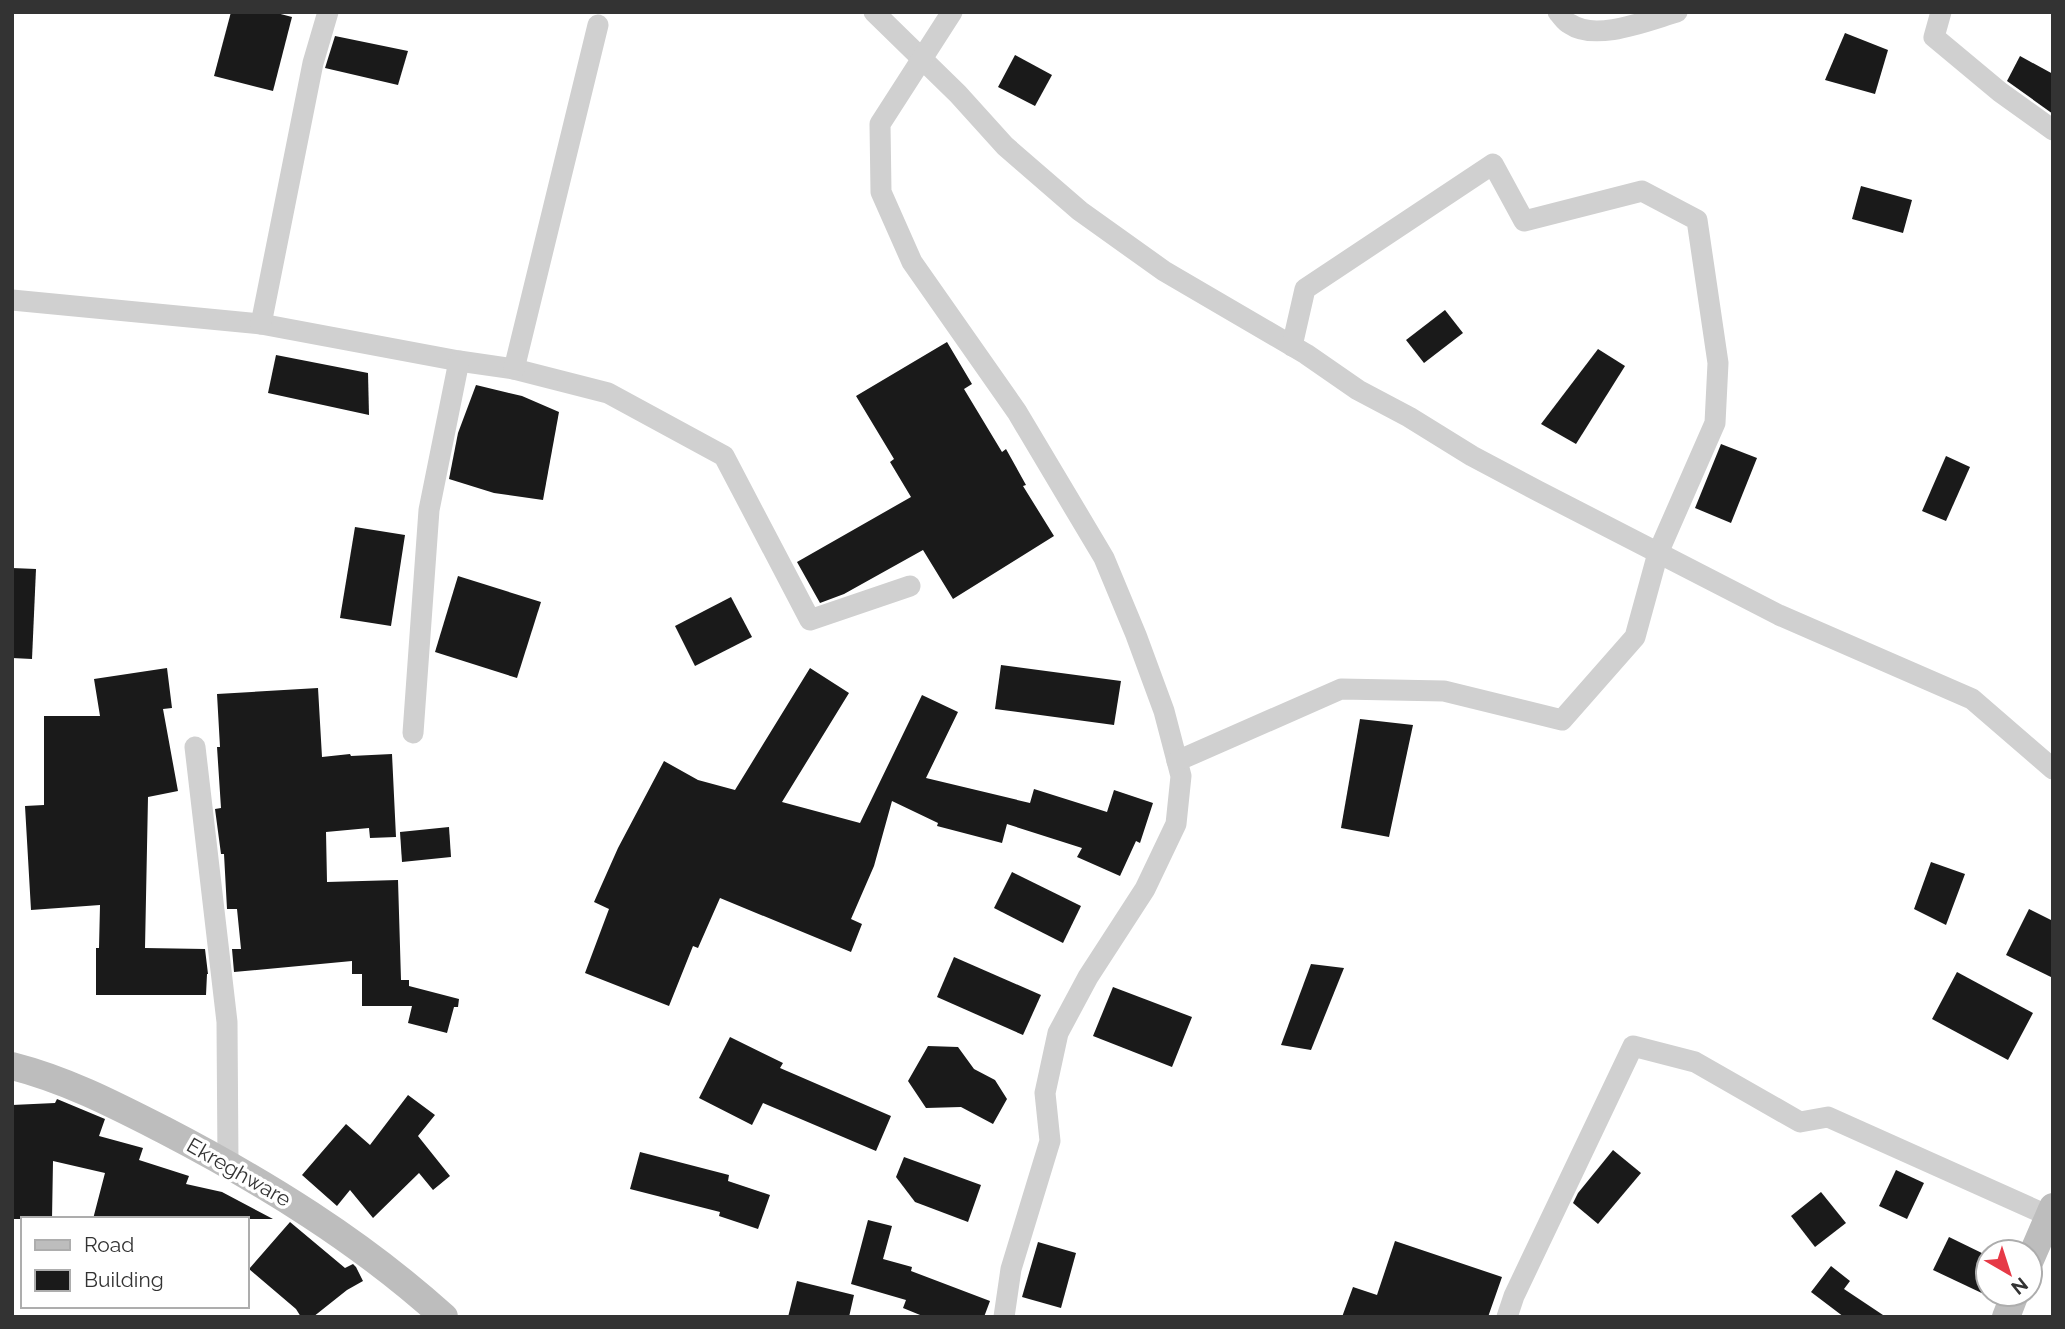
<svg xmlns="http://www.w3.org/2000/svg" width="2065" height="1329" font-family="Raleway,sans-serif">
<rect width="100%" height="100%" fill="#fff"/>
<g fill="#1a1a1a">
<path d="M 231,12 L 273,12 L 292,17 L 273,91 L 214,76 Z"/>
<path d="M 1845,33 L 1888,50 L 1875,94 L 1825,80 Z"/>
<path d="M 335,36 L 408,51 L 398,85 L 325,68 Z"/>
<path d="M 1015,55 L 1052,75 L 1035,106 L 998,87 Z"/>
<path d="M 2020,56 L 2053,74 L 2053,114 L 2007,81 Z"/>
<path d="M 1861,186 L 1912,200 L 1903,233 L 1852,219 Z"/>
<path d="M 1445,310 L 1463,333 L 1424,363 L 1406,340 Z"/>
<path d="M 947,342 L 972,384 L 964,389 L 1002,452 L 1006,449 L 1026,485 L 1023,486 L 1054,536 L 953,599 L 923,550 L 844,594 L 820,603 L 797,562 L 911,497 L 890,462 L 894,459 L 856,396 Z"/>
<path d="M 1598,349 L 1625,366 L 1576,444 L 1541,424 Z"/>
<path d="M 276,355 L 368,373 L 369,415 L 268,393 Z"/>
<path d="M 476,385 L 522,396 L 559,412 L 543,500 L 494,493 L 449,479 L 458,433 Z"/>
<path d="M 1721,444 L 1757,458 L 1731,523 L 1695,508 Z"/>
<path d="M 1946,456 L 1970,467 L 1946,521 L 1922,511 Z"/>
<path d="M 355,527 L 405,535 L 391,626 L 340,618 Z"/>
<path d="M 12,568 L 36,569 L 32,659 L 12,658 Z"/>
<path d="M 458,576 L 541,602 L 517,678 L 435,652 Z"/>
<path d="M 731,597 L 752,637 L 695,666 L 675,626 Z"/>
<path d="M 1001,665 L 1121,681 L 1114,725 L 995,709 Z"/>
<path d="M 167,668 L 172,708 L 163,709 L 178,791 L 148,797 L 145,948 L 205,949 L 208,974 L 207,974 L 206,995 L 96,995 L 96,948 L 99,948 L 100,905 L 31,910 L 25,806 L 44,805 L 44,716 L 100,716 L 94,679 Z"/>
<path d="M 810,668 L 849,693 L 782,802 L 860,823 L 922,695 L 958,712 L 926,778 L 1030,803 L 1034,789 L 1107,812 L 1114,790 L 1153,803 L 1140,843 L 1136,841 L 1120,876 L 1077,857 L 1082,848 L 1007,824 L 1002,843 L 937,826 L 938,823 L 892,801 L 874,866 L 851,919 L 862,924 L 851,952 L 720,898 L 698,948 L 693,946 L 669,1006 L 585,973 L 609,909 L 594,902 L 618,848 L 664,761 L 698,780 L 735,790 Z"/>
<path d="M 318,688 L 322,757 L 350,754 L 351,756 L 392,754 L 396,837 L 370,838 L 369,828 L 326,832 L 327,882 L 398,880 L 401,980 L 409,980 L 409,986 L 459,999 L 458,1007 L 454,1007 L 447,1033 L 408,1023 L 412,1006 L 362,1006 L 362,974 L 352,974 L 352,961 L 234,972 L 232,949 L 241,949 L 237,909 L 227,909 L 224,854 L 221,854 L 215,809 L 221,808 L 217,747 L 220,747 L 217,694 Z"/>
<path d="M 1360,719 L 1413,725 L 1389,837 L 1341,828 Z"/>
<path d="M 449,827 L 451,857 L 402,862 L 400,832 Z"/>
<path d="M 1931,862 L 1965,874 L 1946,925 L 1914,909 Z"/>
<path d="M 1012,872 L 1081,906 L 1063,943 L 994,908 Z"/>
<path d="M 2029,909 L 2053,921 L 2053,978 L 2006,955 Z"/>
<path d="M 954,957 L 1041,995 L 1023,1035 L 937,997 Z"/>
<path d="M 1311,964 L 1344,968 L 1311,1050 L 1281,1045 Z"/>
<path d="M 1957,972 L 2033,1013 L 2008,1060 L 1932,1019 Z"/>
<path d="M 1113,987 L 1192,1017 L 1172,1067 L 1093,1036 Z"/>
<path d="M 730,1037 L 783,1063 L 780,1068 L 891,1116 L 876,1151 L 763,1103 L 752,1125 L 699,1098 Z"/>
<path d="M 928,1046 L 958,1047 L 974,1069 L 995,1080 L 1007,1099 L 993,1124 L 961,1107 L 926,1108 L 908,1081 Z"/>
<path d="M 408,1095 L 435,1115 L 418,1136 L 450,1176 L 433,1190 L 419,1173 L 373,1218 L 350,1190 L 337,1206 L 302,1175 L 346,1124 L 370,1145 Z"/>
<path d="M 57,1099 L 105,1119 L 99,1136 L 143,1148 L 139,1160 L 189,1176 L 186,1184 L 222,1192 L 273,1219 L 93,1219 L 105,1173 L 53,1161 L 52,1219 L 12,1219 L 12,1105 L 55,1103 Z"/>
<path d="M 1613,1150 L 1641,1173 L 1598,1224 L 1573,1203 L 1578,1193 Z"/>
<path d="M 640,1152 L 729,1175 L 728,1181 L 770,1195 L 758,1229 L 719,1216 L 720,1212 L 630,1189 Z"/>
<path d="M 904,1157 L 981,1185 L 968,1222 L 915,1202 L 896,1177 Z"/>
<path d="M 1896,1170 L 1924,1183 L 1907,1219 L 1879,1206 Z"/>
<path d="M 1821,1192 L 1846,1223 L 1815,1247 L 1791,1216 Z"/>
<path d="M 868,1220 L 892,1226 L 883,1259 L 912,1267 L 911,1271 L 990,1301 L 984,1317 L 925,1317 L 903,1308 L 906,1300 L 851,1284 Z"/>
<path d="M 290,1222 L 345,1268 L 353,1264 L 356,1267 L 363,1281 L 347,1290 L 313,1317 L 301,1317 L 296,1309 L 249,1269 Z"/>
<path d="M 1949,1237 L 1988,1256 L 1988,1296 L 1933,1270 Z"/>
<path d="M 1395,1241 L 1502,1277 L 1488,1317 L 1342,1317 L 1353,1287 L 1377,1295 Z"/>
<path d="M 1038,1242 L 1076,1253 L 1061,1308 L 1022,1297 Z"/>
<path d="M 1831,1266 L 1850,1281 L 1844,1289 L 1886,1317 L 1844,1317 L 1811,1292 Z"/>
<path d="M 797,1281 L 854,1295 L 849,1317 L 788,1317 Z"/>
</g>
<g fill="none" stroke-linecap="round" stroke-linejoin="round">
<g stroke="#d0d0d0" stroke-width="21">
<path d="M 874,12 L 958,94 L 1005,146 L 1080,211 L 1164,271 L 1306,354 L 1358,390 L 1409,417 L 1472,456 L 1538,491 L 1779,615 L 1972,699 L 2053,769"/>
<path d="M 952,12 L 880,124 L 881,192 L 912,262 L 1017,412 L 1104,558 L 1136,635 L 1164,711 L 1181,776 L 1176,824 L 1145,889 L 1088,977 L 1058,1033 L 1045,1093 L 1050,1141 L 1011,1269 L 1004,1317"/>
<path d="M 1558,12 C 1562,16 1565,22 1570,24 C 1596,42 1649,20 1677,12"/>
<path d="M 1941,12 L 1934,37 L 2000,92 L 2053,130"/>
<path d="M 12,300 L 261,324 L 459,361 L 514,369 L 608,393 L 724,456 L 810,620 L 910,586"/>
<path d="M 261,324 L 313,63 L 328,12"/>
<path d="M 514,369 L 598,25"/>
<path d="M 413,733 L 429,510 L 459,361"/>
<path d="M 195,747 L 227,1022 L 228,1163"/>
<path d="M 1177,761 L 1341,689 L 1444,691 L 1562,720 L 1635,637 L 1658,553 L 1715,423 L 1718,363 L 1697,220 L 1642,191 L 1524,221 L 1493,164 L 1305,289 L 1292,346"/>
<path d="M 1507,1317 L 1514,1296 L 1633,1046 L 1695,1062 L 1800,1122 L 1828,1117 L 2049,1216"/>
</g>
<g stroke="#bdbdbd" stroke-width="28">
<path d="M 12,1066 C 67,1080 115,1105 164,1130 C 264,1182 360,1241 444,1317"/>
<path d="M 2030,1260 L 2053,1207"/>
<path d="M 2006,1317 L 2015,1294"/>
</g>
</g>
<g text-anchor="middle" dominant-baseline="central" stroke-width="7" stroke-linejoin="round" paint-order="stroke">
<g font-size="21" fill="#333" stroke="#fff">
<text transform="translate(239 1172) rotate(30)">Ekreghware</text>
</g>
</g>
<rect width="2065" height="1329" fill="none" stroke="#333333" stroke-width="28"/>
<rect x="21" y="1217" width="228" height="91" fill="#ffffff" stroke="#adadad" stroke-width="2"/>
<rect x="35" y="1240" width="35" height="10" fill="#bdbdbd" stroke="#adadad" stroke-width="2"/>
<text x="84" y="1252" font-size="21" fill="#333333">Road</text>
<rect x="35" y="1270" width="35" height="21" fill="#1a1a1a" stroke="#adadad" stroke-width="2"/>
<text x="84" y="1287" font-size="21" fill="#333333">Building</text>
<g transform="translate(2009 1273) rotate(141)"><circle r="33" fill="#ffffff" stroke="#adadad" stroke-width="2"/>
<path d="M0-5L12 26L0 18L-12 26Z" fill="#e63946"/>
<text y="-10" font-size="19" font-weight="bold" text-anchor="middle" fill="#333333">N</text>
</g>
</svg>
